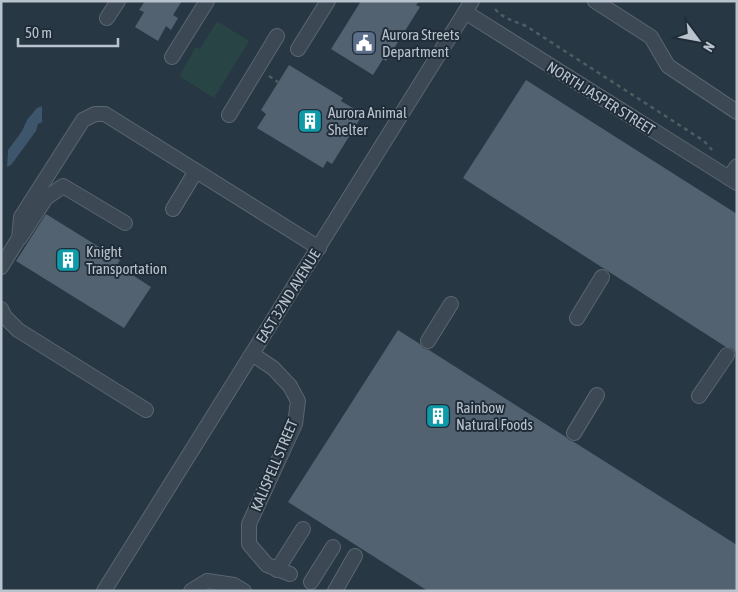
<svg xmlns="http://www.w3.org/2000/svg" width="738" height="592" font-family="'Asap Condensed',sans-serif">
<rect width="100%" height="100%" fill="#273744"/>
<path fill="#294444" d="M 217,21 L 249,41 L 214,98 L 179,76 L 196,47 L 200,49 Z"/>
<path fill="#3d566c" d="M 42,106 L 42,122 L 38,124 L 36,131 L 11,165 L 7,167 L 8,150 L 22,131 L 27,120 L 37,108 Z"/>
<g fill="#526271">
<path d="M 145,1 L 182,1 L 173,15 L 178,18 L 171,30 L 166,26 L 158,41 L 135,27 L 144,12 L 139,10 Z"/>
<path d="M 361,1 L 419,1 L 416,5 L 420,7 L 386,61 L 383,59 L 373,75 L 331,49 Z"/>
<path d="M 289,65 L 343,98 L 341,101 L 363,114 L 332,164 L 327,161 L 323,168 L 257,128 L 266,114 L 261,110 Z"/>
<path d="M 526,80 L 737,214 L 737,354 L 732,348 L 726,347 L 463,178 Z"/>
<path d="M 46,214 L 120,260 L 117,265 L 151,287 L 124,328 L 16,261 Z"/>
<path d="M 398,330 L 420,344 L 423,348 L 429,350 L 566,437 L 569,440 L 574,442 L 737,545 L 737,591 L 428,591 L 288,502 Z"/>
</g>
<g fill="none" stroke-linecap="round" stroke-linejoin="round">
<defs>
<g id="minor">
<path d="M 595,1 L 651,37 L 668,66 L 737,112"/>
<path d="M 465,12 L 737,183"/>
<path d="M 107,18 L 118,1"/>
<path d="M 298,49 L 328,1"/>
<path d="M 172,57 L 207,1"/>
<path d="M 229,115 L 277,36"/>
<path d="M 729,178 L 737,166"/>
<path d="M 173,209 L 196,171"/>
<path d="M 20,238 L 46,198 L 63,186 L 125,223"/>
<path d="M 1,267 L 19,238 L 21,217 L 83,120 L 95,114 L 105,114 L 319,248"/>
<path d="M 1,309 L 5,317 L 18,330 L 146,410"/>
<path d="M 577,318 L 602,277"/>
<path d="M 428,341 L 451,304"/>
<path d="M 252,354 L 273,368 L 290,386 L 298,401 L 295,424 L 249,524 L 249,544 L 267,565 L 290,574"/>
<path d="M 699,396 L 727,355"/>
<path d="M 574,433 L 597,395"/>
<path d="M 277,570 L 303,529"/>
<path d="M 311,582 L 333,547"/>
<path d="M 104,591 L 472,1"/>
<path d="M 191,591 L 207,581 L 234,585 L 244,591"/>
<path d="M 335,591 L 355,556"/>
</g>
</defs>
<use href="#minor" stroke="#5a6670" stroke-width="16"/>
<g stroke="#486060" stroke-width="2.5" stroke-dasharray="4 4" stroke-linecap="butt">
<path d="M 495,9 C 504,19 514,21 526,26 L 704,141 L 712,150"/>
<path d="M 269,76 L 278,82"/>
</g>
<use href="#minor" stroke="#3c4853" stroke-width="14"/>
</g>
<defs>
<symbol id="civic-square" viewBox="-11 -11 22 22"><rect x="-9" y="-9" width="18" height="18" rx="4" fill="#5c6f8a" stroke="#202d39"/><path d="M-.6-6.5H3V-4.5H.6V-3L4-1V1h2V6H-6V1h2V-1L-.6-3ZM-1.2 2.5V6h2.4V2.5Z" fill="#fff"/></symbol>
<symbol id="building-square" viewBox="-11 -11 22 22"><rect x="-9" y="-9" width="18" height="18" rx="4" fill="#0f9aa8" stroke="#202d39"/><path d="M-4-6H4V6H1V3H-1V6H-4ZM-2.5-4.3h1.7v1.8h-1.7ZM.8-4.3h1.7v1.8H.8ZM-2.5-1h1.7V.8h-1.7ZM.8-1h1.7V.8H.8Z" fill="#fff"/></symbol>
</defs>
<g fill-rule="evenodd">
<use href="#civic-square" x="350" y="29" width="28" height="28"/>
<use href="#building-square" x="296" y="107" width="28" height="28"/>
<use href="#building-square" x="54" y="246" width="28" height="28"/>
<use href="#building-square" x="424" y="402" width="28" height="28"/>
</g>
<g text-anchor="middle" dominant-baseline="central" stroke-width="4" stroke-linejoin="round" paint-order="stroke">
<g font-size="15" fill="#b9c3cd" stroke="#202d39" text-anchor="start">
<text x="382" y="34">Aurora Streets<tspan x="382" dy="17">Department</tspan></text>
<text x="328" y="112">Aurora Animal<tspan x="328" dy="17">Shelter</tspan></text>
<text x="86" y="251">Knight<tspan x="86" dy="17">Transportation</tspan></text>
<text x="456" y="407">Rainbow<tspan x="456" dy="17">Natural Foods</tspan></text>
</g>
<g font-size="15" fill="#b9c3cd" stroke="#202d39">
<text transform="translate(601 98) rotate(32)">NORTH JASPER STREET</text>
<text transform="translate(288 296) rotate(-58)">EAST 32ND AVENUE</text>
<text transform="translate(274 465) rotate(-67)">KALISPELL STREET</text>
</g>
</g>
<rect width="738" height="592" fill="none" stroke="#b9c3cd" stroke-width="5"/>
<g transform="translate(698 40) rotate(122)" stroke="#202d39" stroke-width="4" paint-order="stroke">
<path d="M0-4L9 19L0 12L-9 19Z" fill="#b9c3cd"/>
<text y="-8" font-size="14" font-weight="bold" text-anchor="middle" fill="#b9c3cd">N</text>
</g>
<path d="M18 38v8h100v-8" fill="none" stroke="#b9c3cd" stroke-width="2.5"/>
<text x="25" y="38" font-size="15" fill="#b9c3cd" stroke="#202d39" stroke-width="4" paint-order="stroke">50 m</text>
</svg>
